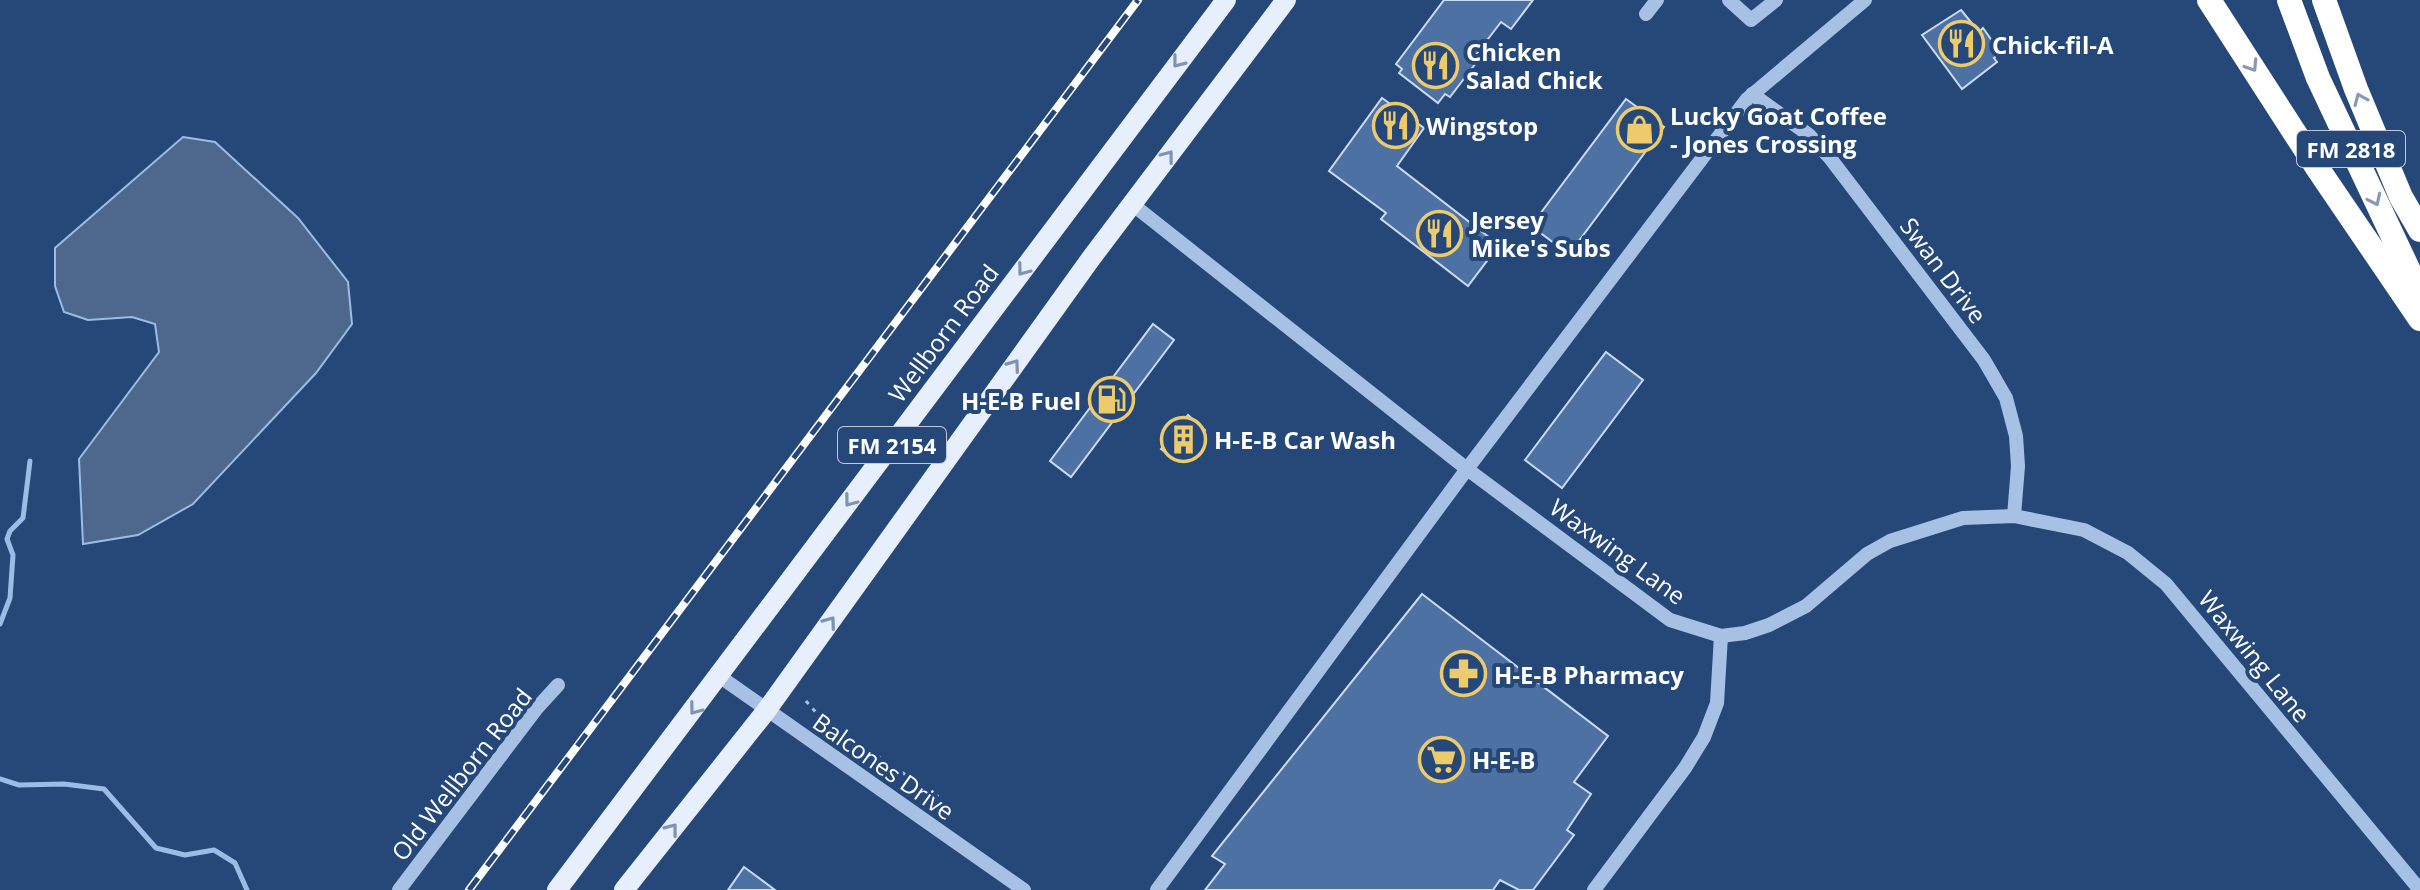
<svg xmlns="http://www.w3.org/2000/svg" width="2420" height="890" font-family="'Open Sans',sans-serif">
<rect width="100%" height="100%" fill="#254879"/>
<path fill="#4e688d" stroke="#9bbce4" stroke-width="2" d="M 183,137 L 215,142 L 298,218 L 348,282 L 352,324 L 316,373 L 193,504 L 138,535 L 83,544 L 79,459 L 159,352 L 155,324 L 132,317 L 88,320 L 64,312 L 55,286 L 55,248 Z"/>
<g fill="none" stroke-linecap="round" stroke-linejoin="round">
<g stroke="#9bbce4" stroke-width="5">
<path d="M 0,624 L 10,598 L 13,555 L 7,539 L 10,531 L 23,518 L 30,461"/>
<path d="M 0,779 L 19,785 L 64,784 L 104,789 L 156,848 L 185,855 L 214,850 L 235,863 L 247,890"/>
</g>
</g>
<g fill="#4d71a3" stroke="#cadcf3" stroke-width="2">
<path d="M 1444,0 L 1533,0 L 1511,29 L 1501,22 L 1472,60 L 1476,63 L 1450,97 L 1445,94 L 1438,103 L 1399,73 L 1402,69 L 1396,64 Z"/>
<path d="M 1961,10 L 1979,32 L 1983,28 L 2000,52 L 1994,58 L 1997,62 L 1962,89 L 1922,35 Z"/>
<path d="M 1382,98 L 1424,128 L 1397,166 L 1499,245 L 1468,286 L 1381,219 L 1386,213 L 1329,171 Z"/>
<path d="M 1626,99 L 1664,127 L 1569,254 L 1531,226 Z"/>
<path d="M 1153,324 L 1174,340 L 1071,477 L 1050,461 Z"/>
<path d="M 1606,352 L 1643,380 L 1562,488 L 1525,460 Z"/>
<path d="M 1188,415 L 1205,430 L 1178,461 L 1161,449 Z"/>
<path d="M 1422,594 L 1608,736 L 1574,782 L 1591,794 L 1567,830 L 1574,835 L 1533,890 L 1519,890 L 1500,880 L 1493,890 L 1205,890 L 1225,864 L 1212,856 Z"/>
<path d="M 744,867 L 775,890 L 728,890 Z"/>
</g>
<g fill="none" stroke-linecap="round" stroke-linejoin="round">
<path stroke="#a7c1e4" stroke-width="3" stroke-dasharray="4 6" stroke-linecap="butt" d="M 806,701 L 820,717 L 940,798 L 944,815"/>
<g stroke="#a7c1e4" stroke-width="14">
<path d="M 1729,0 L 1751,20 L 1776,0"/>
<path d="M 1646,14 L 1657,0"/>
<path d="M 1752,94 L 1809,135 L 1830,158 L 1984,360 L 2006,398 L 2016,436 L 2018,466 L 2014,516"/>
<path d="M 1132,204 L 1467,469 L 1670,620 L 1721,636 L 1745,633 L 1769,625 L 1806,606 L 1867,554 L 1890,541 L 1963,518 L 2014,516 L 2084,530 L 2128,553 L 2166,584 L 2420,890"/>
<path d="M 719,676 L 1024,890"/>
<path d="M 399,890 L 537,708 L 558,685"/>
<path d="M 1157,890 L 1467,469 L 1747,99 L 1865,0"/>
<path d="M 1594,890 L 1685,768 L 1704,737 L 1717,703 L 1721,636"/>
</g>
<g stroke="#e7effc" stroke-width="20">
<path d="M 557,890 L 1226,0"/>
<path d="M 624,890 L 766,711 L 1092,257 L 1286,0"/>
</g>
<g stroke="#fff" stroke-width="24">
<path d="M 2209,0 L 2318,169 L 2420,319"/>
<path d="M 2289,0 L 2318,78 L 2420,294"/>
<path d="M 2324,0 L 2356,89 L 2401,197 L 2420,230"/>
</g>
<defs>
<path id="rail" d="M 469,890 L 1138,0"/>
</defs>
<use href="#rail" stroke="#fff" stroke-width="8"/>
<use href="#rail" stroke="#254879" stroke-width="5" stroke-dasharray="15" stroke-linecap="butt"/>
</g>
<defs><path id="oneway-chevron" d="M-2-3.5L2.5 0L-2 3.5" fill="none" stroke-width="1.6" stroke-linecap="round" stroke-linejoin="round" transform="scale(2)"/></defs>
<g stroke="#7c93b4">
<use href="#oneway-chevron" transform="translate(1178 62) rotate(128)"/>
<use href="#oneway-chevron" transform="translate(1168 156) rotate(-53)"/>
<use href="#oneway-chevron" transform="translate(1023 270) rotate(127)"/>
<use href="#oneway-chevron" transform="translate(1014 365) rotate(-54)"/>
<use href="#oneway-chevron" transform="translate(850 501) rotate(127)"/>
<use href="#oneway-chevron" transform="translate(830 622) rotate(-54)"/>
<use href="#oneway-chevron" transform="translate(695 709) rotate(127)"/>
<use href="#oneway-chevron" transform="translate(672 829) rotate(-52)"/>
</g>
<g stroke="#879ab5">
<use href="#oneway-chevron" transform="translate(2252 66) rotate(57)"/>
<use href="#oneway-chevron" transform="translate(2360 99) rotate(-113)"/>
<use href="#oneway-chevron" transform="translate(2375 200) rotate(65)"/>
</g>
<defs>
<symbol id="restaurant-ring" viewBox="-11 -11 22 22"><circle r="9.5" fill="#254879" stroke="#edcb6c" stroke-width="1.5"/><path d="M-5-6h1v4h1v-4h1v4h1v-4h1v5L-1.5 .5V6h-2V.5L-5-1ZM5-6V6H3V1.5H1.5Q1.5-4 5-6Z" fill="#edcb6c"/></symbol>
<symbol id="shop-ring" viewBox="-11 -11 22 22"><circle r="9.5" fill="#254879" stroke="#edcb6c" stroke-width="1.5"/><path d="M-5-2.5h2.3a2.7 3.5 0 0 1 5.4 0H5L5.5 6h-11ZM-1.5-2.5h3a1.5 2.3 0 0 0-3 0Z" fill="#edcb6c"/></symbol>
<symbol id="fuel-ring" viewBox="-11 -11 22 22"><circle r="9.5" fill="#254879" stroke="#edcb6c" stroke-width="1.5"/><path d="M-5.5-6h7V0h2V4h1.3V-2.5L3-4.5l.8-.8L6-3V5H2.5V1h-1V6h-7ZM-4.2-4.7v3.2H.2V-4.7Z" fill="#edcb6c"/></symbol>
<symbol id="building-ring" viewBox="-11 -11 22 22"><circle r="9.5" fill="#254879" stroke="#edcb6c" stroke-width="1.5"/><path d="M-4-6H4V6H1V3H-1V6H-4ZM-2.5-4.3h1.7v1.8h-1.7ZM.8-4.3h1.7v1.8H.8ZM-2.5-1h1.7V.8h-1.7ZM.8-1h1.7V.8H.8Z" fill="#edcb6c"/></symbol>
<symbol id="pharmacy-ring" viewBox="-11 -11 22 22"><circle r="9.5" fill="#254879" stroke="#edcb6c" stroke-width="1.5"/><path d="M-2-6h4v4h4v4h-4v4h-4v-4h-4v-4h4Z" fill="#edcb6c"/></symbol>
<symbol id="supermarket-ring" viewBox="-11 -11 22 22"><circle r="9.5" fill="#254879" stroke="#edcb6c" stroke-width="1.5"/><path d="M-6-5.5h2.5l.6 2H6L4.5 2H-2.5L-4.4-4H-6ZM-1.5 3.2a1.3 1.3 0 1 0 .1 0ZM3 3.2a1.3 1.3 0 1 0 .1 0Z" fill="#edcb6c"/></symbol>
</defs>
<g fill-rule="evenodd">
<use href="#restaurant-ring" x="1936" y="18" width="51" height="51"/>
<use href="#restaurant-ring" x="1410" y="40" width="51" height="51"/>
<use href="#restaurant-ring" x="1370" y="100" width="51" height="51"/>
<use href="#shop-ring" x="1614" y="104" width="51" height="51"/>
<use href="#restaurant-ring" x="1414" y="208" width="51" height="51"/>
<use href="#fuel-ring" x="1086" y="374" width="51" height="51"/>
<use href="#building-ring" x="1158" y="414" width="51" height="51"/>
<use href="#pharmacy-ring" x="1438" y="648" width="51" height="51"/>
<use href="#supermarket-ring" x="1416" y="734" width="51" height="51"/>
</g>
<g text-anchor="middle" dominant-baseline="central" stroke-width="8" stroke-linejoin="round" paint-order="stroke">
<g fill="#254879" stroke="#bec8d7" stroke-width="2">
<rect x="2297" y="131" width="108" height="36" rx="6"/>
<rect x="838" y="427" width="108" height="36" rx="6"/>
</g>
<g font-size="22" font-weight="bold" fill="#fff">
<text x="2351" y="149">FM 2818</text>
<text x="892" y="445">FM 2154</text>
</g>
<g font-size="24" font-weight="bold" fill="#fff" stroke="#254879" text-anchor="start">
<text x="1992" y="44">Chick-fil-A</text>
<text x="1466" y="51">Chicken<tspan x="1466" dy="28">Salad Chick</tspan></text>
<text x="1670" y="115">Lucky Goat Coffee<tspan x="1670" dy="28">- Jones Crossing</tspan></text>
<text x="1426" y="125">Wingstop</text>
<text x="1471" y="219">Jersey<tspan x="1471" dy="28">Mike's Subs</tspan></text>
<text x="1081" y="400" text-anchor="end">H-E-B Fuel</text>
<text x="1214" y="439">H-E-B Car Wash</text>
<text x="1494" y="674">H-E-B Pharmacy</text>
<text x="1472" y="759">H-E-B</text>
</g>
<g font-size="24" fill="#fff" stroke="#254879">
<text transform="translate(1944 270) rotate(53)">Swan Drive</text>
<text transform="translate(943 333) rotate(-53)">Wellborn Road</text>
<text transform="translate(1618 551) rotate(36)">Waxwing Lane</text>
<text transform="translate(2255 656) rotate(51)">Waxwing Lane</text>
<text transform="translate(884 766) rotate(35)">Balcones Drive</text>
<text transform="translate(461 774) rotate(-52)">Old Wellborn Road</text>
</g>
</g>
</svg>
